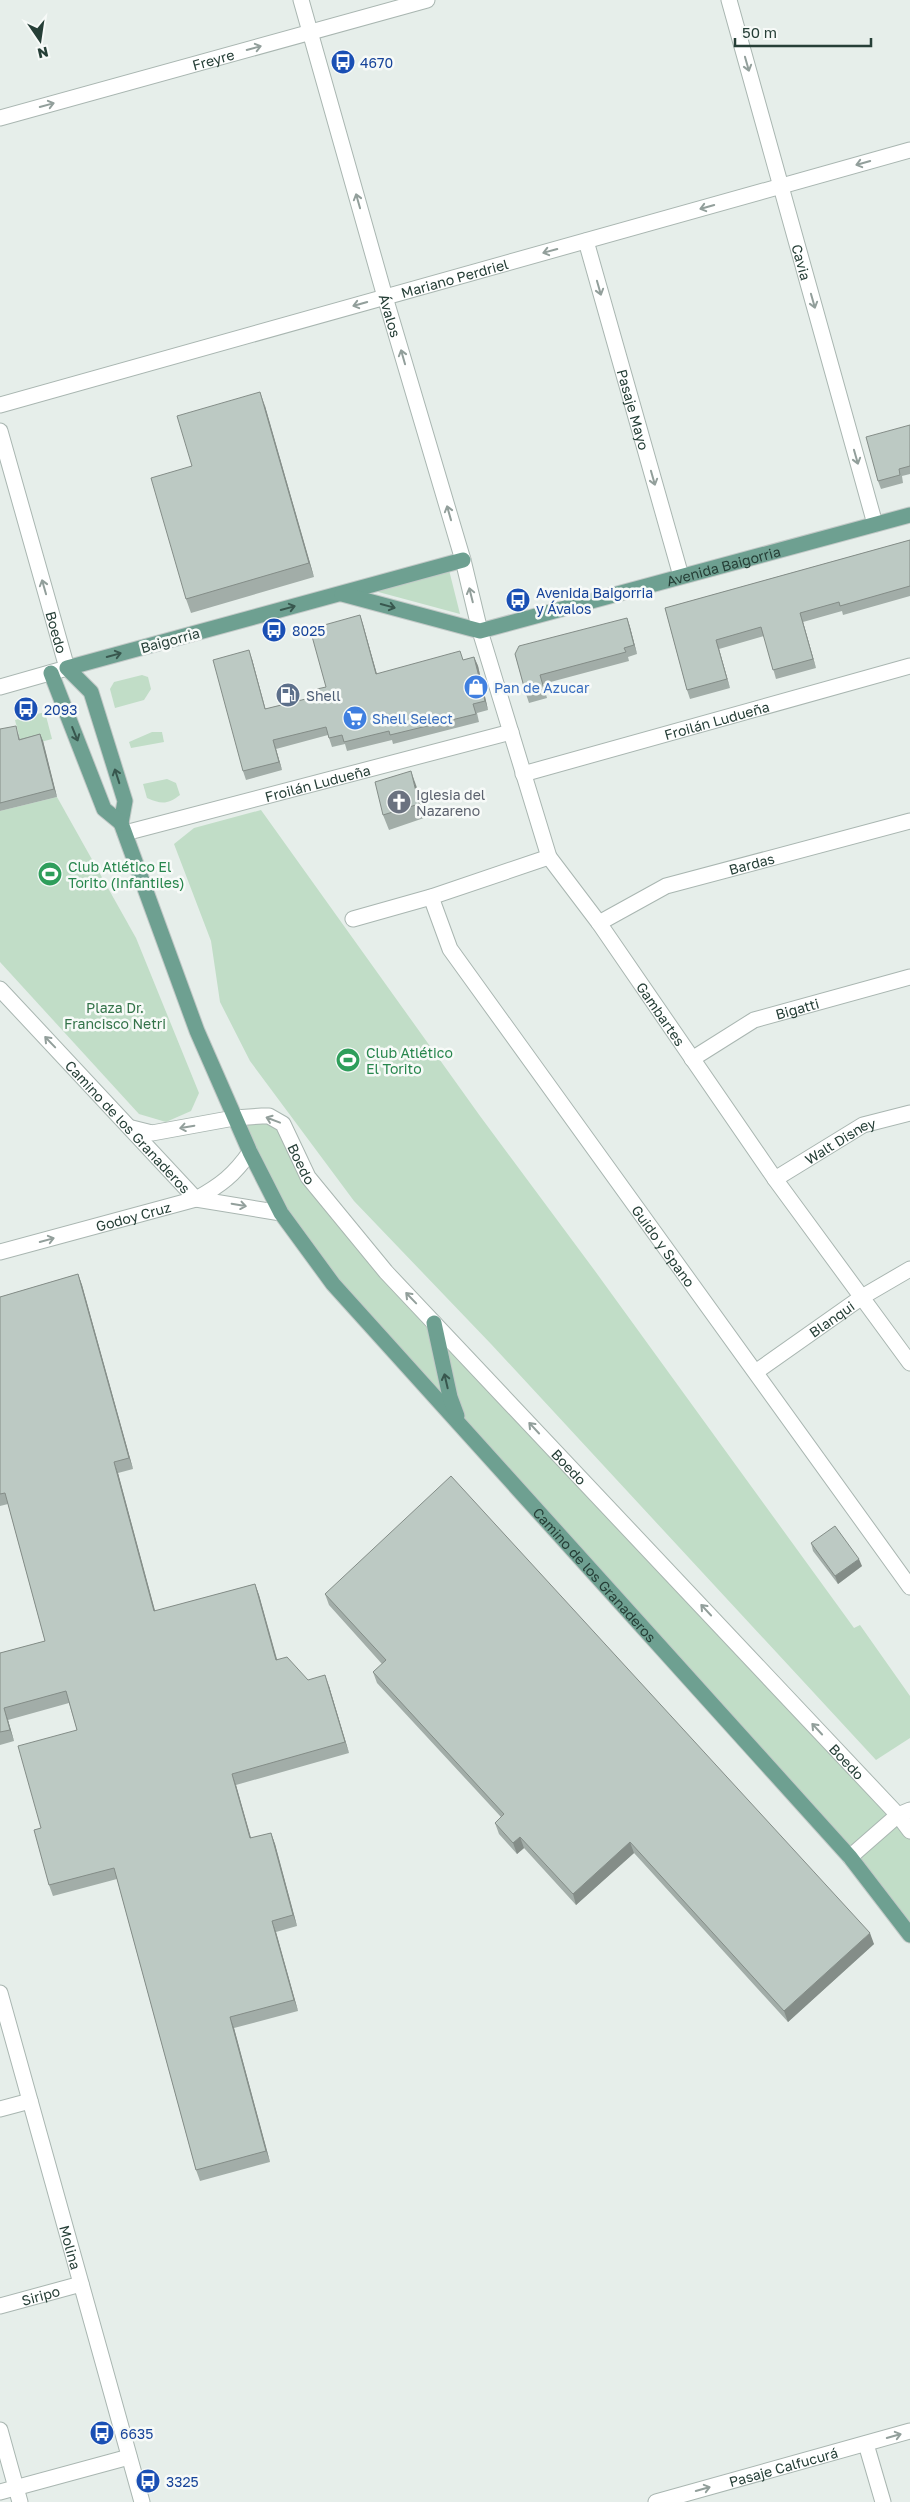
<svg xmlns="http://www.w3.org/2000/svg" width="910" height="2502" font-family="'Golos Text',sans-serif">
<rect width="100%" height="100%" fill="#e6eeea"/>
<g fill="#c1ddc7">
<path d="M 449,570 L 460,614 L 371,590 Z"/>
<path d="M 142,675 L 148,677 L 151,689 L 144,700 L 115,708 L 110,689 L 114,682 Z"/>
<path d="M 45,712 L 52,739 L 22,747 L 15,720 Z"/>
<path d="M 152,732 L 162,732 L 164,742 L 131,748 L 129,742 Z"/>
<path d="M 167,779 L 176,783 L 180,795 C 167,805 161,804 147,798 L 143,784 Z"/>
<path d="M 57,797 L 136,938 L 199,1093 L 191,1111 L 166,1122 L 139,1114 L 0,962 L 0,811 Z"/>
<path d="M 261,810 L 480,1116 L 595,1271 L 854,1628 L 860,1625 L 910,1696 L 910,1738 L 876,1760 L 491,1344 L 354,1201 L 250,1061 L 220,1002 L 211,941 L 174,844 L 194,828 Z"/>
<path d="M 234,1118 L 283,1124 L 308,1177 L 910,1831 L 910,1935 L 333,1284 L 281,1213 Z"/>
</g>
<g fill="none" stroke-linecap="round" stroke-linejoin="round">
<defs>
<g id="minor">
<path id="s1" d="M 301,0 L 385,297 L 463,560 L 480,631 L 549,857 L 599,923 L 775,1179 L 910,1363"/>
<path id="s2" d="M 729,0 L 875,524"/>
<path id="s3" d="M 0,118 L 427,0"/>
<path id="s4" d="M 586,241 L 681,576"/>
<path id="s5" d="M 0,405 L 910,150"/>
<path id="s6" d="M 0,431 L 67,668 L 0,687"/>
<path id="s7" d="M 523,774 L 910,666"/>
<path id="s8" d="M 125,833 L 511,732"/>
<path id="s9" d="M 431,897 L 450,949 L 910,1587"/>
<path d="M 353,919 L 431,897 L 549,857"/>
<path id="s10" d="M 599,923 L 666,886 L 910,821"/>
<path id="s11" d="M 0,989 L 196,1199 L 281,1213"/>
<path id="s12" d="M 692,1059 L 754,1020 L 910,977"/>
<path id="s13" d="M 132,1128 L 152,1133 L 234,1118 L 262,1116 L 269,1116 L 283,1124 L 308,1177 L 386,1272 L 898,1815 L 910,1831"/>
<path id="s14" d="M 775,1179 L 863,1125 L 910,1113"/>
<path id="s15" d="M 0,1252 L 196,1199 C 221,1185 234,1175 250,1152"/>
<path id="s16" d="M 757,1371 L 862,1297 L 910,1269"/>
<path d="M 850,1857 L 898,1815 L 910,1810"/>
<path id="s17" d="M 0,1993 L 142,2502"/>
<path d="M 0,2109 L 30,2101"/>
<path id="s18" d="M 0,2306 L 81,2284"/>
<path d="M 0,2430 L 20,2502"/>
<path d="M 866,2444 L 883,2502"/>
<path d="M 0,2492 L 129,2457"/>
<path id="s19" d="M 656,2502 L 910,2431"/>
</g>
<g id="major">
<path id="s20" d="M 463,560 L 67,668 L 91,692 L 125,801 L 121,823 L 197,1031 L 250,1152 L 281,1213 L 333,1284 L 850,1857 L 910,1935"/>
<path id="s21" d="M 342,594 L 480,631 L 910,515"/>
<path d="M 51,673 L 104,809 L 121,823"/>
<path d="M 434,1323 L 450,1397 L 457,1416"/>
</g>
</defs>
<use href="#minor" stroke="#a9b6b1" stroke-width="17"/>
<use href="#major" stroke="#c2c9c7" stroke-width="17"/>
<use href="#minor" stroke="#fff" stroke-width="15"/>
<use href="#major" stroke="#6ea091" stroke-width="15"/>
</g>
<g fill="#a2ada8">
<path d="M 265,406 L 314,577 L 191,613 L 186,599 L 192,466 Z"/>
<path d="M 910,425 L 910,474 L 902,476 L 903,483 L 881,489 L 878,481 Z"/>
<path d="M 910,540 L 910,596 L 843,615 L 842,611 L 803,622 L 816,668 L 776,679 L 764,636 L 719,649 L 730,688 L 690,699 L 687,690 L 665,608 Z"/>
<path d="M 360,615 L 377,674 L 464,660 L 474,657 L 478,666 L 488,710 L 477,713 L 479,722 L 393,744 L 392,740 L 347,751 L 345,744 L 332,747 L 328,735 L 276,749 L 282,770 L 246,780 L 243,771 L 252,659 L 265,709 L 318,696 L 326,687 Z"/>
<path d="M 627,618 L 630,627 L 637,654 L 628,657 L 629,661 L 543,684 L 547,698 L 529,703 L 526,694 L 515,654 Z"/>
<path d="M 0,729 L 18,733 L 20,739 L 40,734 L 43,741 L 57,797 L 0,811 Z"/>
<path d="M 416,785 L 424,818 L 389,830 L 383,815 Z"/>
<path d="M 78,1274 L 82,1285 L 133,1469 L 118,1473 L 155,1611 L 255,1584 L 259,1595 L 277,1659 L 308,1680 L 329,1686 L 349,1753 L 236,1785 L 251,1838 L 271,1833 L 275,1844 L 297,1926 L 276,1932 L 298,2011 L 234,2028 L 270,2162 L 200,2181 L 196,2170 L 117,1879 L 53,1896 L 49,1885 L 41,1828 L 77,1730 L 69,1703 L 8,1720 L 14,1741 L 0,1745 L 0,1653 L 45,1641 L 8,1504 L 0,1506 L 0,1297 Z"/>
<path d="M 811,1543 L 862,1566 L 838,1584 L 813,1551 Z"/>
<path d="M 325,1594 L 874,1944 L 788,2022 L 634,1853 L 576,1905 L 524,1848 L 517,1854 L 499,1834 L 495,1823 L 501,1817 L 377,1683 L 373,1672 L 382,1664 L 329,1605 Z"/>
</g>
<g fill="#848d88">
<path d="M 260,392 L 265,406 L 314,577 L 309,563 Z"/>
<path d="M 800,613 L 803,622 L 816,668 L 813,659 Z"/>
<path d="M 360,615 L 363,624 L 379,682 L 376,674 Z"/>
<path d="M 627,618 L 630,627 L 637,654 L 634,645 Z"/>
<path d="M 716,640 L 719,649 L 730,688 L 727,679 Z"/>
<path d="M 249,650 L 252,659 L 268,718 L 265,709 Z"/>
<path d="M 474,657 L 478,666 L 488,710 L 485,701 Z"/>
<path d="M 40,734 L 43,741 L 57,797 L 54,789 Z"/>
<path d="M 273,740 L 276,749 L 282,770 L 279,762 Z"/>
<path d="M 411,771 L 416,785 L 424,818 L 419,804 Z"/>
<path d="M 78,1274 L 82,1285 L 133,1469 L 129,1458 Z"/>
<path d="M 114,1462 L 118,1473 L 158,1622 L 154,1611 Z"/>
<path d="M 859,1559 L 862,1566 L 838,1584 L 835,1576 Z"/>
<path d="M 255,1584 L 259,1595 L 280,1671 L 276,1660 Z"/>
<path d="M 325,1675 L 329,1686 L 349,1753 L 345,1742 Z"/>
<path d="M 4,1708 L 8,1720 L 14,1741 L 10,1730 Z"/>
<path d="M 232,1774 L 236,1785 L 254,1849 L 250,1838 Z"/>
<path d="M 271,1833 L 275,1844 L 297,1926 L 293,1915 Z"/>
<path d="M 520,1837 L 524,1848 L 517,1854 L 513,1843 Z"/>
<path d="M 630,1842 L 634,1853 L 576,1905 L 573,1894 Z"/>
<path d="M 272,1921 L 276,1932 L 298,2011 L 294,2000 Z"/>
<path d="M 870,1933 L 874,1944 L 788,2022 L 784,2011 Z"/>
<path d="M 230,2017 L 234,2028 L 270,2162 L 266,2151 Z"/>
</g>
<g fill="#bcc9c3" stroke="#848d88">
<path d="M 260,392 L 309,563 L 186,599 L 151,478 L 192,466 L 177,416 Z"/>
<path d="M 910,425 L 910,466 L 899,469 L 900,475 L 878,481 L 866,437 Z"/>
<path d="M 910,540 L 910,586 L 840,606 L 839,602 L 800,613 L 813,659 L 773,670 L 761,627 L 716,640 L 727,679 L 687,690 L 665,608 Z"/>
<path d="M 360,615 L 376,674 L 460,651 L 463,660 L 474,657 L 485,701 L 473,704 L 476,714 L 390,735 L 389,731 L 344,742 L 342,735 L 329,738 L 326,727 L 273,740 L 279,762 L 243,771 L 213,660 L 249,650 L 265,709 L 318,696 L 317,689 L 326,687 L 310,629 Z"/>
<path d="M 627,618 L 634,645 L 624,648 L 626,652 L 540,675 L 544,689 L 526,694 L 515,654 L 519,646 Z"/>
<path d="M 16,726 L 19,740 L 40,734 L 54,789 L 0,803 L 0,729 Z"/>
<path d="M 411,771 L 419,804 L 383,815 L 375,782 Z"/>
<path d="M 78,1274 L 129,1458 L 114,1462 L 154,1611 L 255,1584 L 276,1660 L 287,1657 L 308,1680 L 325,1675 L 345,1742 L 232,1774 L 250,1838 L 271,1833 L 293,1915 L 272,1921 L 294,2000 L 230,2017 L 266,2151 L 196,2170 L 114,1868 L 49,1885 L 34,1830 L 41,1828 L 18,1746 L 77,1730 L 66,1691 L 4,1708 L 10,1730 L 0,1732 L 0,1653 L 45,1641 L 5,1493 L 0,1494 L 0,1297 Z"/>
<path d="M 451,1476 L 870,1933 L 784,2011 L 630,1842 L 573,1894 L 520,1837 L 513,1843 L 495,1823 L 504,1814 L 373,1672 L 386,1660 L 325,1594 Z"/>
<path d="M 835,1526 L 859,1559 L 835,1576 L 811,1543 Z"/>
</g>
<defs><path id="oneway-shaft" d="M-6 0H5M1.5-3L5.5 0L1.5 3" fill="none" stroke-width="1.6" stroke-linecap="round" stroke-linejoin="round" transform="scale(1.25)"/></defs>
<g stroke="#929f9b">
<use href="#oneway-shaft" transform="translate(254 48) rotate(-15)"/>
<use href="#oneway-shaft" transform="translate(747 64) rotate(74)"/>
<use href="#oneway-shaft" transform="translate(47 105) rotate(-15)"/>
<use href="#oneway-shaft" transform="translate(863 163) rotate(164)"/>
<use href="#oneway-shaft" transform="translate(358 201) rotate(-106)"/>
<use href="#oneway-shaft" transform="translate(707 207) rotate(164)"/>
<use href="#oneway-shaft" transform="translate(550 251) rotate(165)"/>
<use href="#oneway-shaft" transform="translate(599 288) rotate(74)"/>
<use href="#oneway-shaft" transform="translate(813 301) rotate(74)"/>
<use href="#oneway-shaft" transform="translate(360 304) rotate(164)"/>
<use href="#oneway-shaft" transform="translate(403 357) rotate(-106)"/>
<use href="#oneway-shaft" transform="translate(856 457) rotate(74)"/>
<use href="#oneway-shaft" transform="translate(653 478) rotate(74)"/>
<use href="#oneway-shaft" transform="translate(449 513) rotate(-106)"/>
<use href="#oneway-shaft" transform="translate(44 587) rotate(-106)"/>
<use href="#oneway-shaft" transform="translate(471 595) rotate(-104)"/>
<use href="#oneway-shaft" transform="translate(50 1042) rotate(-134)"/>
<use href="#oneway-shaft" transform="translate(273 1120) rotate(-159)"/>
<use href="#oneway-shaft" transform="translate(187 1127) rotate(170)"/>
<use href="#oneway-shaft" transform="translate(239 1205) rotate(10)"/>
<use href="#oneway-shaft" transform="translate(47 1240) rotate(-15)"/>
<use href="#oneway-shaft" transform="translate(411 1298) rotate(-134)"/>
<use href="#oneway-shaft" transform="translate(534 1428) rotate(-133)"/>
<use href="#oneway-shaft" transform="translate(706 1610) rotate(-133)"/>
<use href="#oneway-shaft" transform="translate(817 1729) rotate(-133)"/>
<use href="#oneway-shaft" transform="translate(894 2436) rotate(-16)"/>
<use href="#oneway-shaft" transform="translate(703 2489) rotate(-16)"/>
</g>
<g stroke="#38574e">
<use href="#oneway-shaft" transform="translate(388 606) rotate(15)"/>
<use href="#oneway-shaft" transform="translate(288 608) rotate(-15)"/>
<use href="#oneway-shaft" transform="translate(114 655) rotate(-15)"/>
<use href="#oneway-shaft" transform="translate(75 734) rotate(68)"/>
<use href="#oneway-shaft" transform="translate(117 776) rotate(-108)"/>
<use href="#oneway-shaft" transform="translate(446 1381) rotate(-103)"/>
</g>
<defs>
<symbol id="bus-disc" viewBox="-11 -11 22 22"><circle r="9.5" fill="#1a4fb4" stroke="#f7faf8"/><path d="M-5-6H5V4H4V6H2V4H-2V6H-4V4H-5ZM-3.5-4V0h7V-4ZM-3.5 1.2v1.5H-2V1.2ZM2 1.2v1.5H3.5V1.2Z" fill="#fff"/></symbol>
<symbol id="shop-disc" viewBox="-11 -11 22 22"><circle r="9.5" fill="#3f7fe0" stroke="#f7faf8"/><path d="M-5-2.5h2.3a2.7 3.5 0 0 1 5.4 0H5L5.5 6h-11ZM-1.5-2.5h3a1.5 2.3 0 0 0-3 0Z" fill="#fff"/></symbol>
<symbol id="fuel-disc" viewBox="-11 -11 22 22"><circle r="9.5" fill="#5c6f8a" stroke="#f7faf8"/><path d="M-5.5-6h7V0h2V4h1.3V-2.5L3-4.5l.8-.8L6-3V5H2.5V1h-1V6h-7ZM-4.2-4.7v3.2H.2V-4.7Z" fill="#fff"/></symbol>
<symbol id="supermarket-disc" viewBox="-11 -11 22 22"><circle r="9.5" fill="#3f7fe0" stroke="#f7faf8"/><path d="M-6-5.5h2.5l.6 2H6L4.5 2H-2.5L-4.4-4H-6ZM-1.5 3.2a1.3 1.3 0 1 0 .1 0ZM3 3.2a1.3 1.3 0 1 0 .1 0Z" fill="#fff"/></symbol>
<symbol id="church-disc" viewBox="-11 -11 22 22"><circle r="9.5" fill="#6b7280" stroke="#f7faf8"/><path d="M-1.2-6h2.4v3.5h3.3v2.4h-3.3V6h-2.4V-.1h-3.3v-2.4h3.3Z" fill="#fff"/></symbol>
<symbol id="stadium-disc" viewBox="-11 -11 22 22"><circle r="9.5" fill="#2e9e5b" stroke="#f7faf8"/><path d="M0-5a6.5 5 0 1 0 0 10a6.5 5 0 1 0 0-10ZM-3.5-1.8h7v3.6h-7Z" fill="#fff"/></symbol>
</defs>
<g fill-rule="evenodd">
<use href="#bus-disc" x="329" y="48" width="28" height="28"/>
<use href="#bus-disc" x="504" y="586" width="28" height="28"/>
<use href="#bus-disc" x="260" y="616" width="28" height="28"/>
<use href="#shop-disc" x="462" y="673" width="28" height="28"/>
<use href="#fuel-disc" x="274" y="681" width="28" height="28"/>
<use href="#bus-disc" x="12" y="695" width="28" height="28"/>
<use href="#supermarket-disc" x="341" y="704" width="28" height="28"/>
<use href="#church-disc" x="385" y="788" width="28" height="28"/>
<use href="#stadium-disc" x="36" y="860" width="28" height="28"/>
<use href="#stadium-disc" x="334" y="1046" width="28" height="28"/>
<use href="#bus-disc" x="88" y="2419" width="28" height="28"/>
<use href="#bus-disc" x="134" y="2467" width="28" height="28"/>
</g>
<g text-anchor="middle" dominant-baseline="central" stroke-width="5" stroke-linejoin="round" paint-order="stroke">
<g font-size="14" fill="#263f37" stroke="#f7faf8">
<text stroke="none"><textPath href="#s3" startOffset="221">Freyre</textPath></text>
<text stroke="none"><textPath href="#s2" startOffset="272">Cavia</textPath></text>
<text stroke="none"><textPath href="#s5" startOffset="472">Mariano Perdriel</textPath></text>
<text stroke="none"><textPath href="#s1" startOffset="328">Ávalos</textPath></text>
<text stroke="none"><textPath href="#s4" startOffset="175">Pasaje Mayo</textPath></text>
<text stroke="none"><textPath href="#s21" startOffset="395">Avenida Baigorria</textPath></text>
<text stroke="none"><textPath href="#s6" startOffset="209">Boedo</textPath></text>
<text transform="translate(170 640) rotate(-15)">Baigorria</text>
<text stroke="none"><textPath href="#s7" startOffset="201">Froilán Ludueña</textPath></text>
<text stroke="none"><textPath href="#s8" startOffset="199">Froilán Ludueña</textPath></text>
<text stroke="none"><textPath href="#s10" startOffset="165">Bardas</textPath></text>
<text stroke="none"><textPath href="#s12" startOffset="118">Bigatti</textPath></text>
<text stroke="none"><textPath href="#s1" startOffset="1085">Gambartes</textPath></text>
<text stroke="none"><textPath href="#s11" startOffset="188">Camino de los Granaderos</textPath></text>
<text stroke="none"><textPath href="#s14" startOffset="76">Walt Disney</textPath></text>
<text stroke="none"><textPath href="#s13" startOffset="199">Boedo</textPath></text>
<text stroke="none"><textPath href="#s15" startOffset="138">Godoy Cruz</textPath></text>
<text stroke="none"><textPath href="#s9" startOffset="421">Guido y Spano</textPath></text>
<text stroke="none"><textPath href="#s16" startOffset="91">Blanqui</textPath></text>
<text stroke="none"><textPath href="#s13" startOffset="604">Boedo</textPath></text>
<text stroke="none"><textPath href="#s20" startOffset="1482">Camino de los Granaderos</textPath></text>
<text stroke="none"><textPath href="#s13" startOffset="1009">Boedo</textPath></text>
<text stroke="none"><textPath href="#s17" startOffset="264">Molina</textPath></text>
<text stroke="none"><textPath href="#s18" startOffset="42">Siripo</textPath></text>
<text stroke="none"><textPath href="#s19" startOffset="132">Pasaje Calfucurá</textPath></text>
</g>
<g font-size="14" fill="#164399" stroke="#f7faf8" text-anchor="start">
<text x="360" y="62">4670</text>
<text x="536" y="592">Avenida Baigorria<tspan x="536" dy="16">y Ávalos</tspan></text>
<text x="292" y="630">8025</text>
<text x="44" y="709">2093</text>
<text x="120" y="2433">6635</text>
<text x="166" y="2481">3325</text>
</g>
<g font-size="14" fill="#366cbe" stroke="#f7faf8" text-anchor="start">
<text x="494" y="687">Pan de Azucar</text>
<text x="372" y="718">Shell Select</text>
</g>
<g font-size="14" fill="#4e5e75" stroke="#f7faf8" text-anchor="start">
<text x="306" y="695">Shell</text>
</g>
<g font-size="14" fill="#5b616d" stroke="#f7faf8" text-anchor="start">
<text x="416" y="794">Iglesia del<tspan x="416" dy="16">Nazareno</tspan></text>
</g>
<g font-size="14" fill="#27864d" stroke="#f7faf8" text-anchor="start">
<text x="68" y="866">Club Atlético El<tspan x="68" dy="16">Torito (Infantiles)</tspan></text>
<text x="366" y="1052">Club Atlético<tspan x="366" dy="16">El Torito</tspan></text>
</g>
<g font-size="14" fill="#337349" stroke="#f7faf8">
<text x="115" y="1007">Plaza Dr.<tspan x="115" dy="16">Francisco Netri</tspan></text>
</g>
</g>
<g transform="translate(40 40) rotate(167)" stroke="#f7faf8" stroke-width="4" paint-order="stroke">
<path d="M0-4L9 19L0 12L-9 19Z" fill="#263f37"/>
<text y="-8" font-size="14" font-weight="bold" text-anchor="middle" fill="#263f37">N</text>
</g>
<path d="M735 38v8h136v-8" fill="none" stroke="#263f37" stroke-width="2.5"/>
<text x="742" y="38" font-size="15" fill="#263f37" stroke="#f7faf8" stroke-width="4" paint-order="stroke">50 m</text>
</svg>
